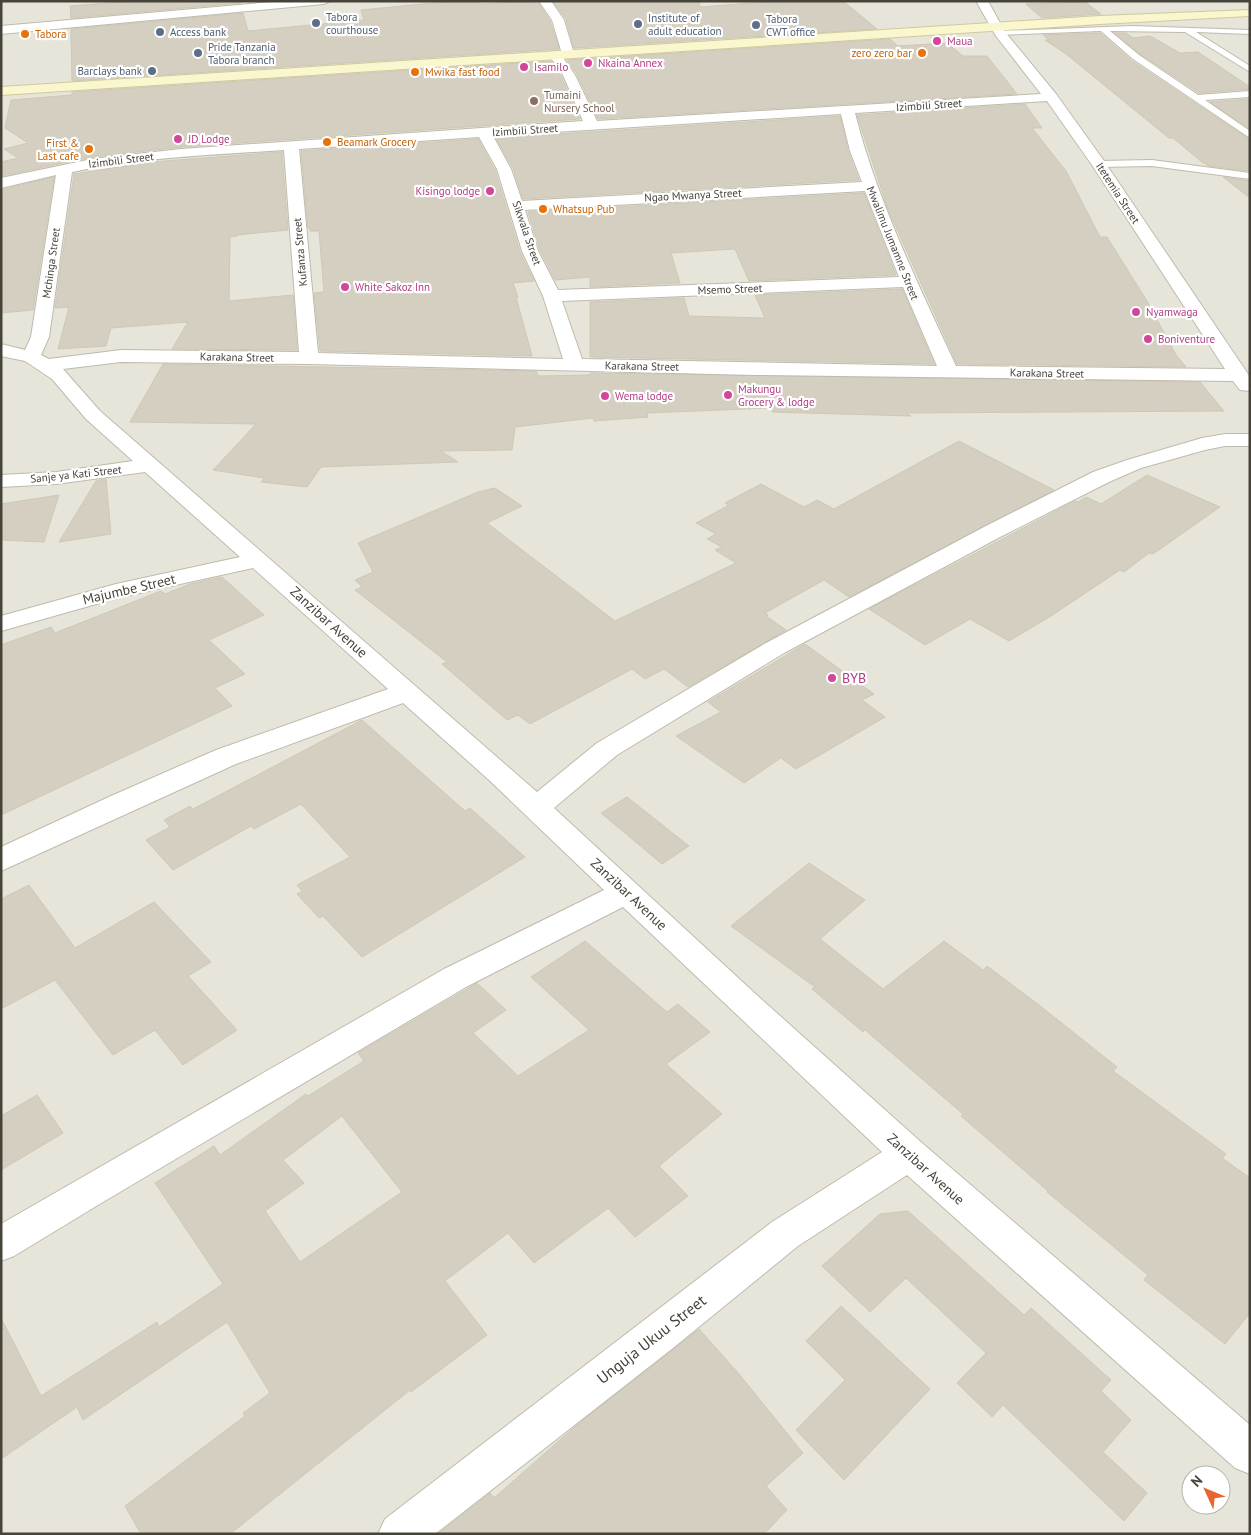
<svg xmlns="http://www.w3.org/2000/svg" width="1251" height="1535" font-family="'PT Sans',sans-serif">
<rect width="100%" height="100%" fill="#f3f2ea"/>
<path fill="#e7e5d9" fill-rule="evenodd" d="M 1,1 L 1250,1 L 1250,1534 L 1,1534 ZM 1191,1475 L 1221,1475 L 1221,1505 L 1191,1505 Z"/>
<g fill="#d4cfc0" stroke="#cec8b4" fill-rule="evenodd">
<path d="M 134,1 L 240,1 L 241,3 L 71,18 L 70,6 Z"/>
<path d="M 454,1 L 479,1 L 481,4 L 537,1 L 550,21 L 559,49 L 72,81 L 71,29 L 243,13 L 248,31 L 364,20 L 361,10 Z"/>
<path d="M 553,1 L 699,1 L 700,7 L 777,1 L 843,1 L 877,29 L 574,48 L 566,19 Z"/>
<path d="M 1085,2 L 1101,14 L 1042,18 L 1026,4 Z"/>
<path d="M 1100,33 L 1132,61 L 1250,140 L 1250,171 L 1209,166 L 1202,162 L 1173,138 L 1169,138 L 1066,54 L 1045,40 L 1049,40 L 1043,35 Z"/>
<path d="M 1115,33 L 1126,33 L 1133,38 L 1150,36 L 1180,53 L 1198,52 L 1250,87 L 1250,89 L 1199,93 L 1140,54 Z"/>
<path d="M 890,39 L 898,46 L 947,43 L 963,56 L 987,56 L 1017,94 L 598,119 L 577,74 L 567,60 Z"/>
<path d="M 551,61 L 561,76 L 580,119 L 181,147 L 92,157 L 1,176 L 1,162 L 18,158 L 4,149 L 28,143 L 5,128 L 11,100 L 72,95 L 72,92 Z"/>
<path d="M 1250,99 L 1250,129 L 1210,102 Z"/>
<path d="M 1025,104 L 1042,128 L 1032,128 L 1066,171 L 1100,237 L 1107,237 L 1147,301 L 1176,355 L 1186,367 L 957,364 L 888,209 L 857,115 Z"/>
<path d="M 840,116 L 848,151 L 859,180 L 523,199 L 513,168 L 496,138 Z"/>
<path d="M 478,139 L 495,170 L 520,252 L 534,281 L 513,283 L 518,297 L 516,297 L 532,356 L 320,351 L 314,293 L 324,292 L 319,231 L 310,231 L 310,228 L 308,228 L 301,151 Z"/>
<path d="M 282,152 L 288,230 L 237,235 L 237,236 L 230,237 L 229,301 L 293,295 L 297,350 L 172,349 L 188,322 L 111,328 L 106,346 L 58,349 L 69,307 L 55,308 L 74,174 L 151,162 Z"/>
<path d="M 54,177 L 33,310 L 1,313 L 1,190 Z"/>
<path d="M 1223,177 L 1250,181 L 1250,198 Z"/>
<path d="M 864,193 L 896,275 L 749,281 L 735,249 L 671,253 L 680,283 L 590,287 L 590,277 L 555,280 L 540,250 L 528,212 Z"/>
<path d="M 902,289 L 934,364 L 590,357 L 590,302 L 684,298 L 689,316 L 765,318 L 755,295 Z"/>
<path d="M 163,364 L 536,371 L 538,376 L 590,375 L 590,373 L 1200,382 L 1224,411 L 906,413 L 911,416 L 772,412 L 772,408 L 647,413 L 648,417 L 594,421 L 593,418 L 515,427 L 512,450 L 441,451 L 458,462 L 321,467 L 307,487 L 261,482 L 264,478 L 213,470 L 256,424 L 130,422 Z"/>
<path d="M 959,441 L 1054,490 L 849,597 L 824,580 L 765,613 L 768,615 L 766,616 L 786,630 L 688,687 L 664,669 L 645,679 L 632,669 L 530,724 L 518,715 L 507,720 L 442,664 L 447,662 L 355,590 L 362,587 L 355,580 L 373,572 L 358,543 L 478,492 L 495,488 L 522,506 L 487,523 L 615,621 L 736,563 L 715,550 L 722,547 L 707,539 L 716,534 L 696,523 L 729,505 L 725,503 L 761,484 L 804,507 L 817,500 L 834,509 Z"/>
<path d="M 1147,475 L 1220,507 L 1153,554 L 1149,553 L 1124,572 L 1120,570 L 1051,616 L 1009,641 L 970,619 L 925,645 L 869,609 L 1075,501 L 1078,502 L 1086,497 L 1101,504 Z"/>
<path d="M 106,479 L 111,534 L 59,542 L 96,481 Z"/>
<path d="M 59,495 L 44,542 L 1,540 L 1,504 Z"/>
<path d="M 222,577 L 264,615 L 209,640 L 245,674 L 215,688 L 232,706 L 1,815 L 1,645 L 51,627 L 55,633 L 161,591 L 165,594 L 190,584 Z"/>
<path d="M 805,644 L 874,694 L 862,700 L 885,717 L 796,769 L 781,758 L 744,783 L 676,736 L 721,712 L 708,702 Z"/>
<path d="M 362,720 L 465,811 L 470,808 L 525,857 L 362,957 L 323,916 L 319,918 L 297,894 L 302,891 L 297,885 L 350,857 L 301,804 L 254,829 L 251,826 L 173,870 L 146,840 L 170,827 L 164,820 L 190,806 L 193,809 Z"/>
<path d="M 627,797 L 689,846 L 662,864 L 601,813 Z"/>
<path d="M 809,863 L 865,900 L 820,939 L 883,989 L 944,941 L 983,970 L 987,966 L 1039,1005 L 1117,1067 L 1113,1071 L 1226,1154 L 1222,1158 L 1250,1178 L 1250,1313 L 1225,1344 L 1144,1280 L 1148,1275 L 1047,1192 L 1048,1191 L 961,1116 L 963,1114 L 865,1030 L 863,1032 L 812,989 L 815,987 L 731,926 Z"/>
<path d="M 29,885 L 75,948 L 154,902 L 211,962 L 188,976 L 237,1030 L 183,1065 L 155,1030 L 113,1055 L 55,980 L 1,1009 L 1,899 Z"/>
<path d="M 585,941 L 667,1012 L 678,1004 L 710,1032 L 666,1064 L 722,1114 L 659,1166 L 688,1196 L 635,1237 L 608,1208 L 534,1263 L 508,1233 L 445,1281 L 487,1335 L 411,1392 L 410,1390 L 230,1534 L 141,1534 L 125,1506 L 245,1416 L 243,1413 L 270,1393 L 227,1322 L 83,1420 L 77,1407 L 1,1459 L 1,1318 L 41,1396 L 157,1322 L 159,1327 L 223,1284 L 155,1183 L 214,1146 L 220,1155 L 306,1094 L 308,1096 L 364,1061 L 358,1053 L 477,983 L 506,1010 L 473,1033 L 518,1076 L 589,1030 L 531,977 ZM 342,1116 L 402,1192 L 300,1262 L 265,1211 L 304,1183 L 283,1160 Z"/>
<path d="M 37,1095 L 63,1133 L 1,1170 L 1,1116 Z"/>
<path d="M 908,1211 L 1024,1315 L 1031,1308 L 1111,1380 L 1101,1391 L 1131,1420 L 1103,1452 L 1147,1493 L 1124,1521 L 1003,1405 L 992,1417 L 957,1383 L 986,1353 L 906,1278 L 870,1312 L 822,1266 L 880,1214 Z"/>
<path d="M 841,1306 L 930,1389 L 844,1480 L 796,1430 L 845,1380 L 806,1341 Z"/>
<path d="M 699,1329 L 739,1374 L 803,1453 L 766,1486 L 787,1510 L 764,1534 L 438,1534 L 490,1493 L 494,1498 L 578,1424 Z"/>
</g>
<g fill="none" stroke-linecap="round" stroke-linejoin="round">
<defs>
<g id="lane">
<path d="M 1132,26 L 1250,30 L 1250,34 L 1196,32 L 1250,66 L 1250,72 L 1185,32 L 1110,31 L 1139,55 L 1198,95 L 1250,91 L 1250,97 L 1205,100 L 1250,131 L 1250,138 L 1133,59 L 1101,31 L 1000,35 L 996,33 L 1000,31 Z"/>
<path d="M 1152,160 L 1250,173 L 1250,179 L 1152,166 L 1099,167 L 1094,164 L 1099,161 Z"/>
</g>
<g id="street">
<path d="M 283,1 L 330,1 L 324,4 L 1,34 L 1,26 Z"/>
<path d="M 539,1 L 551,1 L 564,20 L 574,54 L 572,57 L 568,58 L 562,54 L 552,20 Z"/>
<path d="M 976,1 L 988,1 L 1005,32 L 1056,94 L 1104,161 L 1250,377 L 1250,391 L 1240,390 L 1233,381 L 755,375 L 309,364 L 121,362 L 63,369 L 100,411 L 537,792 L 597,743 L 766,643 L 984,527 L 1093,472 L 1127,460 L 1202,438 L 1225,434 L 1250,434 L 1250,446 L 1225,446 L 1205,450 L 1141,468 L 1109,482 L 1000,537 L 784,653 L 617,755 L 554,808 L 760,998 L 922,1143 L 1250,1425 L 1250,1474 L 1235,1468 L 907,1175 L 798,1246 L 673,1348 L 435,1534 L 378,1534 L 385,1519 L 772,1222 L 882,1152 L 623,907 L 466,987 L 98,1205 L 14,1256 L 1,1261 L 1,1224 L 444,969 L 604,890 L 489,780 L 403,703 L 236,764 L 1,871 L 1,847 L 111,796 L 216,750 L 388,689 L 253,568 L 121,597 L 1,631 L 1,616 L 116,584 L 240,557 L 145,472 L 56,484 L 1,487 L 1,475 L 56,472 L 133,461 L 86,419 L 52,379 L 25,361 L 1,356 L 1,344 L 25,350 L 31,337 L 56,175 L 1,188 L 1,178 L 92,159 L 181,149 L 583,121 L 563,75 L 549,55 L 555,51 L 559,52 L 575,75 L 597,121 L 1041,94 L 996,36 ZM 1047,101 L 1092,165 L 1225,369 L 956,366 C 919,286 876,198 855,113 ZM 841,114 L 850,151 L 862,182 L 522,201 L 511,169 L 493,136 ZM 479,137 L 497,169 L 522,251 L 543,296 L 563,359 L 318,353 L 299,149 ZM 284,150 L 299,352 L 121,350 L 49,359 L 41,355 L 49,337 L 72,172 C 141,157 214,155 284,150 ZM 865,191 L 899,277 L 558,290 L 538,251 L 525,210 ZM 903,287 L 937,366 L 582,359 L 562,301 Z"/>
</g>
<path id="secondary" d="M 1250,10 L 1250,16 L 1100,24 L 1,95 L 1,87 L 1100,16 Z"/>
</defs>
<use href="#lane" stroke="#bebbad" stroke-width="2"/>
<use href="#street" stroke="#bebbad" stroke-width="2"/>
<use href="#secondary" stroke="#cfc99e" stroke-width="2"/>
<use href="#lane" fill="#fff" fill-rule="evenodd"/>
<use href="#street" fill="#fff" fill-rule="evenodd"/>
<use href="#secondary" fill="#faf6ce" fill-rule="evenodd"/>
</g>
<g fill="#5c6f8a" stroke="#fff" stroke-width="2">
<circle cx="316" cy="23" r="5"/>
<circle cx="638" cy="24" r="5"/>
<circle cx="756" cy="25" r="5"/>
<circle cx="160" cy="32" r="5"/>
<circle cx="198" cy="53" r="5"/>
<circle cx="152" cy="71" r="5"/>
</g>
<g fill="#e8710a" stroke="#fff" stroke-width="2">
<circle cx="25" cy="34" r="5"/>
<circle cx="922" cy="53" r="5"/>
<circle cx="415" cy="72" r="5"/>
<circle cx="327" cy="142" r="5"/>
<circle cx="89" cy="149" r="5"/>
<circle cx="543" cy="209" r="5"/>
</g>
<g fill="#d1479c" stroke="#fff" stroke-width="2">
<circle cx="937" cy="41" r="5"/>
<circle cx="588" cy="63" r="5"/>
<circle cx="524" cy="67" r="5"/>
<circle cx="178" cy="139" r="5"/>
<circle cx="490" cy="191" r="5"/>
<circle cx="345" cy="287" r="5"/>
<circle cx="1136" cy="312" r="5"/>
<circle cx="1148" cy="339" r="5"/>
<circle cx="728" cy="395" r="5"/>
<circle cx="605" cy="396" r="5"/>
<circle cx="832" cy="678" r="5"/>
</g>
<circle fill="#8d6e63" stroke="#fff" stroke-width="2" cx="534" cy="101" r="5"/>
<g text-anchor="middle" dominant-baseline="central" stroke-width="4.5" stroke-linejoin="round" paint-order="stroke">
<g font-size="11" fill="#4e5e75" stroke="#fff" text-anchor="start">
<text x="326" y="17">Tabora<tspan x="326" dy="13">courthouse</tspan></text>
<text x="648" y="18">Institute of<tspan x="648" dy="13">adult education</tspan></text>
<text x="766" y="19">Tabora<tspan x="766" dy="13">CWT office</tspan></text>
<text x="170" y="32">Access bank</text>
<text x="208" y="47">Pride Tanzania<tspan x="208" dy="13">Tabora branch</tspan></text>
<text x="142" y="71" text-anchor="end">Barclays bank</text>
</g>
<g font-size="11" fill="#c56008" stroke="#fff" text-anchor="start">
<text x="35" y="34">Tabora</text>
<text x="912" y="53" text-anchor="end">zero zero bar</text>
<text x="425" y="72">Mwika fast food</text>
<text x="337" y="142">Beamark Grocery</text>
<text x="79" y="143" text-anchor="end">First &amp;<tspan x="79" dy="13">Last cafe</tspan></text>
<text x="553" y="209">Whatsup Pub</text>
</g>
<g font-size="11" fill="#b23c85" stroke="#fff" text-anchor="start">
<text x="947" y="41">Maua</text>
<text x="598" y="63">Nkaina Annex</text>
<text x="534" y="67">Isamilo</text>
<text x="188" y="139">JD Lodge</text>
<text x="480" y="191" text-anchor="end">Kisingo lodge</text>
<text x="355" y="287">White Sakoz Inn</text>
<text x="1146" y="312">Nyamwaga</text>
<text x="1158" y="339">Boniventure</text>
<text x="738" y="389">Makungu<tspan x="738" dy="13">Grocery &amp; lodge</tspan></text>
<text x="615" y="396">Wema lodge</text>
</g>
<g font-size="11" fill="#785e54" stroke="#fff" text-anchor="start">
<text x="544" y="95">Tumaini<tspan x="544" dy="13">Nursery School</tspan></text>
</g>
<g font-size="11" fill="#474339" stroke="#fff">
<text transform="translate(929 105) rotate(-4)">Izimbili Street</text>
<text transform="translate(525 130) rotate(-4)">Izimbili Street</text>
<text transform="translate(121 160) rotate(-7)">Izimbili Street</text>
<text transform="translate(1118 193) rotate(57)">Itetemia Street</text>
<text transform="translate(693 195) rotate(-3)">Ngao Mwanya Street</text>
<text transform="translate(527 233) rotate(71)">Sikwala Street</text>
<text transform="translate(893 243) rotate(68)">Mwalimu Jumamne Street</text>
<text transform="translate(300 252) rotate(-95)">Kufanza Street</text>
<text transform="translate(51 263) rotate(-82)">Mchinga Street</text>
<text transform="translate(730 289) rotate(-2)">Msemo Street</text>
<text transform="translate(237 357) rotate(1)">Karakana Street</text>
<text transform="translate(642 366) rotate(1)">Karakana Street</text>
<text transform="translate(1047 373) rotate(1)">Karakana Street</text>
<text transform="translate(76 474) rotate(-6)">Sanje ya Kati Street</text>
</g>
<g font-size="14" fill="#474339" stroke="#fff">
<text transform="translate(129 589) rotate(-13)">Majumbe Street</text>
<text transform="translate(329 622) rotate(42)">Zanzibar Avenue</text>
<text transform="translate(629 894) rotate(43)">Zanzibar Avenue</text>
<text transform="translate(926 1169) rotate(42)">Zanzibar Avenue</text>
</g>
<g font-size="14" fill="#b23c85" stroke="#fff" text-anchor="start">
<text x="842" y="678">BYB</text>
</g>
<g font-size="16" fill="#474339" stroke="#fff">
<text transform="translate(651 1339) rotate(-38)">Unguja Ukuu Street</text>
</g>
</g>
<rect width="1251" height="1535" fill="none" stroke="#474339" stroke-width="5"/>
<g transform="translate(1206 1490) rotate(314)"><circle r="24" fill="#ffffff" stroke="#b5b4b0"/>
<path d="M0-4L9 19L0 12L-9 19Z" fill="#e7652e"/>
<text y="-8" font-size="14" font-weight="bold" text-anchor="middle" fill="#474339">N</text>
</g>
</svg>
